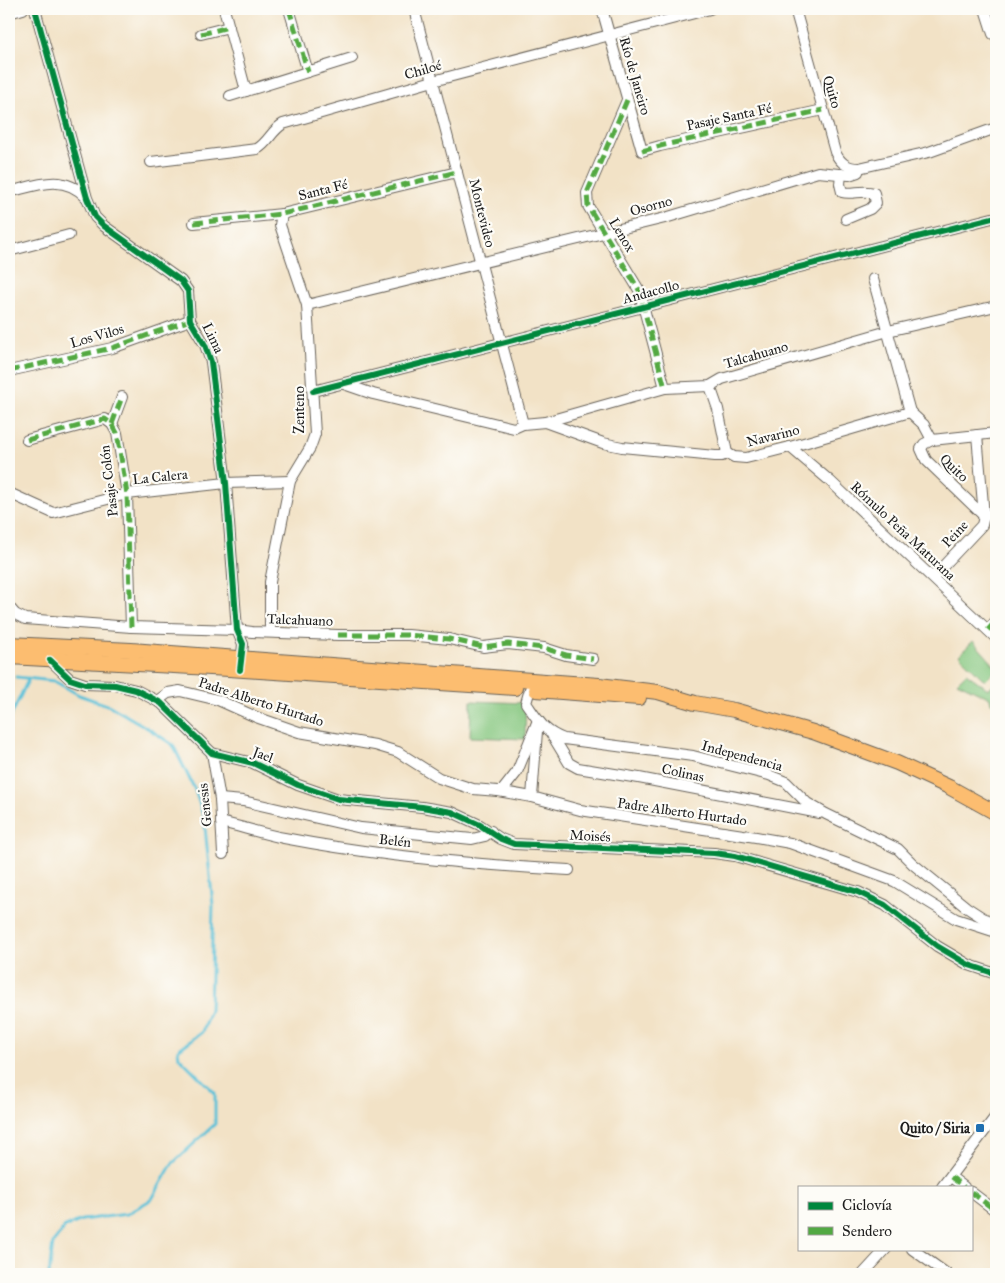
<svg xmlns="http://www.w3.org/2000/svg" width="1005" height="1283" font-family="'IM FELL Great Primer',serif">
<rect width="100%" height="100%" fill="#fdfcf7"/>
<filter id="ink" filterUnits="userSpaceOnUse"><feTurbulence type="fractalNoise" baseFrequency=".02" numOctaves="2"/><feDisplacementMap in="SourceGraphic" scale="10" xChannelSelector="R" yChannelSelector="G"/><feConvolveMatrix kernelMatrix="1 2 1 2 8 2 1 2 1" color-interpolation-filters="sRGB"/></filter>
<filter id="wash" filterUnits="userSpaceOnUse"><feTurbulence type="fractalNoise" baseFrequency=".0096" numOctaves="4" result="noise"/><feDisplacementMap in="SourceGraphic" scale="20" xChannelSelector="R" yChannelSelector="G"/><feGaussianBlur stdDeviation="1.12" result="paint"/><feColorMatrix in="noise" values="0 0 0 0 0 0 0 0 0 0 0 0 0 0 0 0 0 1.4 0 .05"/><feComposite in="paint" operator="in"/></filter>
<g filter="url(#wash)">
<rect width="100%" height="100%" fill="#f2e2c6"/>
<g fill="#84c67e" stroke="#50714d">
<path d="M 973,641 L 996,667 L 996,670 L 985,681 L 959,655 Z"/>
<path d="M 966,673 L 988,689 L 996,681 L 996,706 L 991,703 L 990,698 L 957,682 Z"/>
<path d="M 471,701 L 526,703 L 525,739 L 470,737 Z"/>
</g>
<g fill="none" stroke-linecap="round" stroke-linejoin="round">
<g stroke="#5bc1d8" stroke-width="3">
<path d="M 16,677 L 54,681 L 79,695 L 110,706 L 149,729 L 173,745 L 195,790 L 204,818 L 213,905 L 210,1010 L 202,1032 L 178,1050 L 179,1057 L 215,1093 L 215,1124 L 172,1164 L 152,1199 L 127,1214 L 82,1220 L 65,1227 L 53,1243 L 49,1274"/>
<path d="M 9,720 L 29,678"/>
</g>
</g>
</g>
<g filter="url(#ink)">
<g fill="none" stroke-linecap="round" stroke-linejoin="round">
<defs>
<g id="minor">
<path d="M 35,9 L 87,198 L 95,217 L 104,226 L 181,281 L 188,291 L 190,320 L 205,345 L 211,362 L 226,483 L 237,630 L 243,644 L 241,665"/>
<path d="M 224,9 L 246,91"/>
<path d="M 289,9 L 308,72"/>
<path d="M 414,9 L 523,424"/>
<path d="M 602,9 L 642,151 L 660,146 L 823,110"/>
<path d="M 795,9 L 835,152 C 840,163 847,168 859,168 L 929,152 L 996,128"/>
<path d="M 985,9 L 993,34 L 996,33"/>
<path d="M 9,13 L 23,9"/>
<path d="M 201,34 L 229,27"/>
<path d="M 230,96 L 352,58"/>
<path d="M 627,100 L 587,193 L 588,206 L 639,290 L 665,388"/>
<path d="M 151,162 L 257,149 C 269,142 271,131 283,124 L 433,81 L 710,9"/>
<path d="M 841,174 L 840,184 L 842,192 C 852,195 863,189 874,193 L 876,203 L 870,209 L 846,219"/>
<path d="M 9,192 C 37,185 63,173 86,197"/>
<path d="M 194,223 L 282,214 L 457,172"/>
<path d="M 9,251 L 69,235"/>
<path d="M 873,279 L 910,412"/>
<path d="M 307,305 L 665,218 L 818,172 L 849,175 L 858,172 L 859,168"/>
<path d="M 9,371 L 112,348 L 190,320"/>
<path d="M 344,384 L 373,394 L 514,428 L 523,424 L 545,422 L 665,388 L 710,386 L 722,379 L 888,331 L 996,306"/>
<path d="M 710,386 L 718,409 L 727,453"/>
<path d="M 313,391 L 996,217"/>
<path d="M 910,412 L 924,425 L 932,440"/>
<path d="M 545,422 L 603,443 L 622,447 L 715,456 L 722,456 L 727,453"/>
<path d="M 112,424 L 122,397"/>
<path d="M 977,435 L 984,516"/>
<path d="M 27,440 L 105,419 L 112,424 L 117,433 L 127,494 L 131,627"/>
<path d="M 790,447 L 830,481 L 996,638"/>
<path d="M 727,453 L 734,457 L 746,458 L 790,447 L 910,412"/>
<path d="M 9,493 L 53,513 L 127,494 L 226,483 L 290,481"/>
<path d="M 984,516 L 926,460 L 921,449 L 924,444 L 932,440 L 996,433"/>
<path d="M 933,577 L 982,525 L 984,516 L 996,514"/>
<path d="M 9,607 L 15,614 L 25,619 L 131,627 L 237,630 L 252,632 L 338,635 L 408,635 L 449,639 L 483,647 L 508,644 L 544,648 L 566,655 L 593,659"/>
<path d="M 988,630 L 996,621"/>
<path d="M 270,632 L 270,582 L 290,481 L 310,448 L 315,434 L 307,305 L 280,225 L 282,214"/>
<path d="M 50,660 L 70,679 L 85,684 L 115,685 L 136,690 L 161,703 L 212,753 L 253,763 L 298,785 L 338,799 L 422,807 L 452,812 L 480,825 L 501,839 L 514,844 L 714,853 L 735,856 L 858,892 L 885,905 L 937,946 L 969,965 L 996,974"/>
<path d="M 530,689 L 526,703 C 538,720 543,731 564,739 L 693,756 L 769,775 L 786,782 L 807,803 L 826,814 L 898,849 L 913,864 L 966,907 L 983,918 L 996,923"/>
<path d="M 157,701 L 168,693 L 180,691 L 218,700 L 256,717 L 299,732 L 375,745 L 398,752 L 439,778 L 473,789 L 498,791 L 532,797 L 580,810 L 756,837 L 790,843 L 894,881 L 956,919 L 996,932"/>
<path d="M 552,735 L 569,763 L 578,768 L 639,778 L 819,813"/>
<path d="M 212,753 L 220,799 L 223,854"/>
<path d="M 498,791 L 502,791 L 517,772 L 538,720"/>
<path d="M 532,797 L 537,731"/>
<path d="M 220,799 L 243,801 L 361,828 L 472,839 L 485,836 L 491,831"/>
<path d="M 221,822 C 242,827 263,834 284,838 C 378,856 474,865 569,870"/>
<path d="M 951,1177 L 964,1187"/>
<path d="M 942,1187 L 996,1116"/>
<path d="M 971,1192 L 996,1211"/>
<path d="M 912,1249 L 947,1274"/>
<path d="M 863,1274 L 886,1249"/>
</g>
<g id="major">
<path d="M 9,644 L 131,650 L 599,685 L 658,692 L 695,703 L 734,710 L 813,732 L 897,763 L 949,787 L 996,813"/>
<path d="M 9,657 L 229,669 L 515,688"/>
<path d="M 536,690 L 639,698"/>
</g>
</defs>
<use href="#minor" stroke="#676158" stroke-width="12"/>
<use href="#major" stroke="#676158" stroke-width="16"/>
<use href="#minor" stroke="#fff" stroke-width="10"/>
<use href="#major" stroke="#fcbd6f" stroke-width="14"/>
<g stroke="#52a943" stroke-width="5" stroke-dasharray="10 5" stroke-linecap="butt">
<path d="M 289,9 L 308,72"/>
<path d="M 201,34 L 229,27"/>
<path d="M 627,100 L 587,193 L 588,206 L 639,290 L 665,388"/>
<path d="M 642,151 L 660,146 L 823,110"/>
<path d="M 194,223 L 282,214 L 457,172"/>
<path d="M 9,371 L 112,348 L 190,320"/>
<path d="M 112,424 L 122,397"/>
<path d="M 27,440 L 105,419 L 112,424 L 117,433 L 127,494 L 131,627"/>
<path d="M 988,630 L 996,621"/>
<path d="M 338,635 L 408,635 L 449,639 L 483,647 L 508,644 L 544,648 L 566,655 L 593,659"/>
<path d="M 993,1120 L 996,1122"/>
<path d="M 951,1177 L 964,1187"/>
<path d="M 971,1192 L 996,1211"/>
</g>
<defs>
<g id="cycleway">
<path d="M 35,9 L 87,198 L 95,217 L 104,226 L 181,281 L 188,291 L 190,320 L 205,345 L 211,362 L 226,483 L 237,630 L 243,644 L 240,670"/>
<path d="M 313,391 L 996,217"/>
<path d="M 50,660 L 70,679 L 85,684 L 115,685 L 136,690 L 161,703 L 212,753 L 253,763 L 298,785 L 338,799 L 422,807 L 452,812 L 480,825 L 501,839 L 514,844 L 714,853 L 735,856 L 858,892 L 885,905 L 937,946 L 969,965 L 996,974"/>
</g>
</defs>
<use href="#cycleway" stroke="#fdfcf7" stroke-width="9"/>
<use href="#cycleway" stroke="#00873e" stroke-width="6"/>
</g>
</g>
<rect fill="#1f6fb2" stroke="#fdfcf7" stroke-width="2" x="975" y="1123" width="10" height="10" rx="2.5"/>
<g text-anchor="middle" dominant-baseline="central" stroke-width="4.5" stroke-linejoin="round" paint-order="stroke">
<g font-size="14" fill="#1c1c1c" stroke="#fdfcf7">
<text transform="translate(423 70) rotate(-16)">Chiloé</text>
<text transform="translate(635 76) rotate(74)">Río de Janeiro</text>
<text transform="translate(832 92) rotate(74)">Quito</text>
<text transform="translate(729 117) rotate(-12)">Pasaje Santa Fé</text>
<text transform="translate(323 190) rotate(-14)">Santa Fé</text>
<text transform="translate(651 206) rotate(-15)">Osorno</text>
<text transform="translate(482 213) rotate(76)">Montevideo</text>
<text transform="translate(622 235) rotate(59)">Lenox</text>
<text transform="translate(651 292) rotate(-15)">Andacollo</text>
<text transform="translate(97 336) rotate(-16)">Los Vilos</text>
<text transform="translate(213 338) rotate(64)">Lima</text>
<text transform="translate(756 355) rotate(-16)">Talcahuano</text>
<text transform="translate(299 410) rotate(-90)">Zenteno</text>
<text transform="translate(773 436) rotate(-14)">Navarino</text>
<text transform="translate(954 468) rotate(44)">Quito</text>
<text transform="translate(160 477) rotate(-6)">La Calera</text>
<text transform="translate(109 481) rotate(-97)">Pasaje Colón</text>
<text transform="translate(903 531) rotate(43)">Rómulo Peña Maturana</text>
<text transform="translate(955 534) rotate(-47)">Peine</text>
<text transform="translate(300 620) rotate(2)">Talcahuano</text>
<text transform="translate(261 702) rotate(18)">Padre Alberto Hurtado</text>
<text transform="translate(263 755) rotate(21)">Jael</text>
<text transform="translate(742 756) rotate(15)">Independencia</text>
<text transform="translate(683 773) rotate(12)">Colinas</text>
<text transform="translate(205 805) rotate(-96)">Genesis</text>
<text transform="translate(682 812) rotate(8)">Padre Alberto Hurtado</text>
<text transform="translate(590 836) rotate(3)">Moisés</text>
<text transform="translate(395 841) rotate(6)">Belén</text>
</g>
<g font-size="14" font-weight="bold" fill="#1c1c1c" stroke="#fdfcf7" text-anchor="end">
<text x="970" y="1128">Quito / Siria</text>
</g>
</g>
<rect width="1005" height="1283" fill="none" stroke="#fdfcf7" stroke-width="30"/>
<rect x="798" y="1186" width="175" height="65" fill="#fdfcf7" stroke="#a3a29f"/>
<rect x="808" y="1202" width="25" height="8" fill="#00873e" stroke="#a3a29f"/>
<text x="842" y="1210" font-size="15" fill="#1c1c1c">Ciclovía</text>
<rect x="808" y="1227" width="25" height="8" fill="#52a943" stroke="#a3a29f"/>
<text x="842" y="1236" font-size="15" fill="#1c1c1c">Sendero</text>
</svg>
